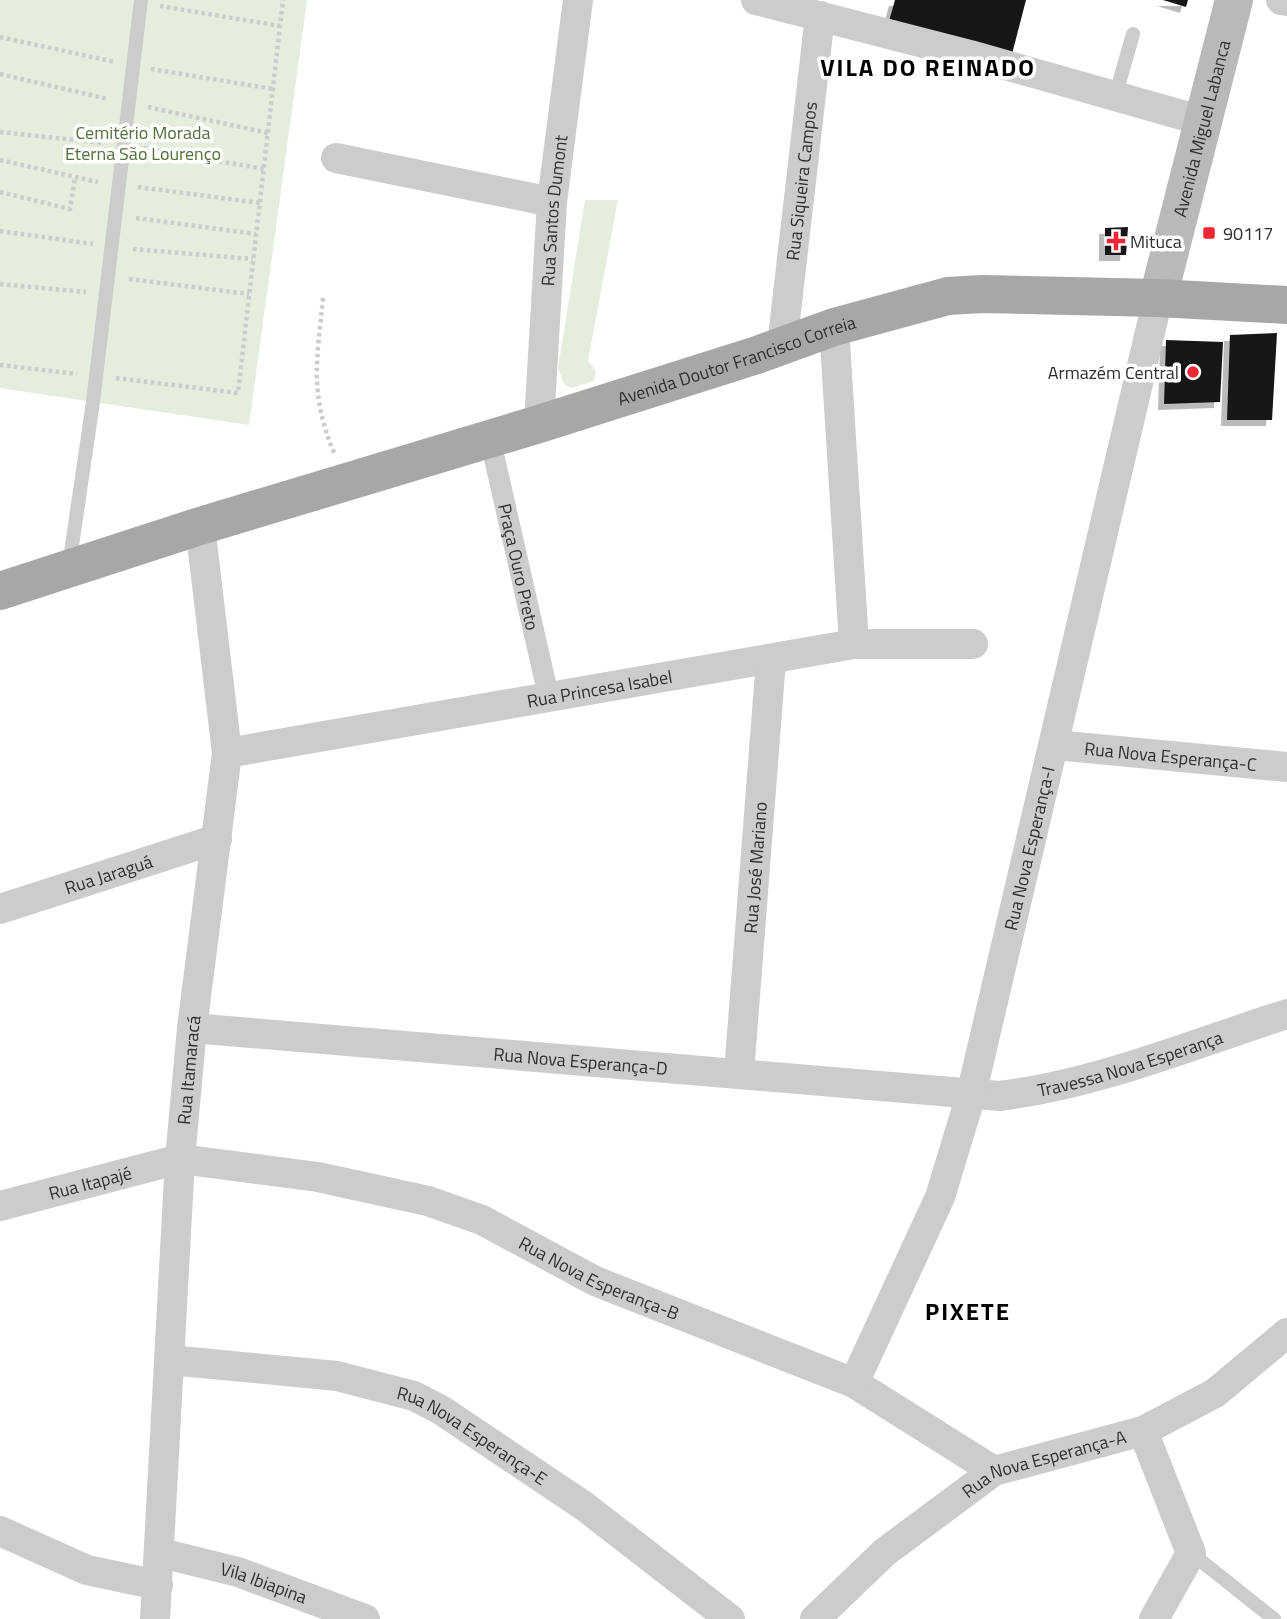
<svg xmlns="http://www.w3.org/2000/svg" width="1287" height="1619" font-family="'Titillium Web',sans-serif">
<defs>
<filter id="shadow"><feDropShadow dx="-6" dy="6" stdDeviation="0" flood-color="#0004"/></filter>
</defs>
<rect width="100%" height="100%" fill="#fff"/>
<g fill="#e5eddc">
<path d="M 0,0 L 307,0 L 249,425 L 0,388 Z"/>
<path d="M 585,200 L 618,200 L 588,361 L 596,371 L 594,381 L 571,388 L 564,384 L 558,368 Z"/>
</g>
<g fill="#161616" filter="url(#shadow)">
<path d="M 895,0 L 1026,0 L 1012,54 L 889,21 Z"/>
<path d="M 1163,0 L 1188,0 L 1186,7 Z"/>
<path d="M 1128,227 L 1126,255 L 1105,255 L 1105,228 Z"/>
<path d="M 1277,333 L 1272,420 L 1227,420 L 1230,335 Z"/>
<path d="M 1166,340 L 1223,342 L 1220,402 L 1164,404 Z"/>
</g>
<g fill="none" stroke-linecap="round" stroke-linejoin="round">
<g stroke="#ccc" stroke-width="4.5" stroke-dasharray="3.5 3.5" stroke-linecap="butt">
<path d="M 160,6 L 280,26"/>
<path d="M 0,37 L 115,62"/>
<path d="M 151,69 L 273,89"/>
<path d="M 0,74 L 108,99"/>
<path d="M 148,107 L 268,133"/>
<path d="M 0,132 L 104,143"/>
<path d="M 143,148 L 264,169"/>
<path d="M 0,160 L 98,182"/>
<path d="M 138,187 L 260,203"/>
<path d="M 0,192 L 70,209 L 75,178"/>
<path d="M 136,218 L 256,234"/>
<path d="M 0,231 L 93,244"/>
<path d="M 133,249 L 253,259"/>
<path d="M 129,279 L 249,294"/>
<path d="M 0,284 L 86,292"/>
<path d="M 323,298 C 317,360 309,392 334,453"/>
<path d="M 0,365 L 77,374"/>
<path d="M 116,378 L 238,393 L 283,0"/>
</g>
<g stroke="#ccc" stroke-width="14">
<path d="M 1115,97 L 1133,34"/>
<path d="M 69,566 L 93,402 L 141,0"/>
<path d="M 1191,1553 L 1274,1619"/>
</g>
<path stroke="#ccc" stroke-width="21" id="s1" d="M 490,439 L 548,694"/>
<g stroke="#ccc" stroke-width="30">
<path d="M 756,0 L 970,55 L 1203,121"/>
<path d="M 1281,0 L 1287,1"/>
<path d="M 336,158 L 552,202"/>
<path d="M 834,327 L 854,644"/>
<path id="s2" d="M 782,346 L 820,16"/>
<path id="s3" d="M 539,424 L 552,202 L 578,0"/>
<path id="s4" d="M 1055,745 L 1287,767"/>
<path id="s5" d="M 227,753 L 854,644 L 973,644"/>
<path id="s6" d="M 0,909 L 217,839"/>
<path id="s7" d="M 192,1028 L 999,1096 C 1098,1084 1193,1044 1287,1014"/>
<path id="s8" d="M 739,1073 L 771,660"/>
<path id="s9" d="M 0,1206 L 180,1159 L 318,1177 L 428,1201 L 482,1220 L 595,1281 L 854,1383 L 994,1471"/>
<path id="s10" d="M 170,1360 L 337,1376 L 414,1396 L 441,1410 L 584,1506 L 730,1619"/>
<path id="s11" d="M 854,1383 L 940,1197 L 971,1095 L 1158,298"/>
<path d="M 1143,1431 L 1191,1553 L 1154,1619"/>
<path d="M 0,1531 L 87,1570 L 158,1585"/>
<path id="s12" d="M 161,1553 L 238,1572 L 365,1619"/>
<path id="s13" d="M 155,1619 L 180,1159 L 192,1028 L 227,753 L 200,526"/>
<path id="s14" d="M 815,1619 L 885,1552 L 994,1471 L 1143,1431 L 1215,1393 L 1287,1333"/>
</g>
<path stroke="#b9b9b9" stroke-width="38" id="s15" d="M 1158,298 L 1234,0"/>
<path stroke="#a7a7a7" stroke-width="38" id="s16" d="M 0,591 L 200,526 L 539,424 L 757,355 L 834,327 L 948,296 L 982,294 L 1158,298 L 1287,305"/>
</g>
<g fill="#f22535" stroke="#fff" stroke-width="2.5">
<rect x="1202" y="226" width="14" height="14" rx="3.5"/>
<path d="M1112.5 230.5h7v7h7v7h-7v7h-7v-7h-7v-7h7z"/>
<circle cx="1193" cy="372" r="7"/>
</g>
<g text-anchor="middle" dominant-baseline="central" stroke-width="7" stroke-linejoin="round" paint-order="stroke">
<g font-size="18" fill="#2f2f2f" stroke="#fff">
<text stroke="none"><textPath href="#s15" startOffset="175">Avenida Miguel Labanca</textPath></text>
<text stroke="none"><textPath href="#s2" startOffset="166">Rua Siqueira Campos</textPath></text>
<text stroke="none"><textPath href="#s3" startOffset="214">Rua Santos Dumont</textPath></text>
<text stroke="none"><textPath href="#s16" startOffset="772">Avenida Doutor Francisco Correia</textPath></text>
<text stroke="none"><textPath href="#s1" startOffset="131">Praça Ouro Preto</textPath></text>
<text stroke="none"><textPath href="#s5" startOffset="378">Rua Princesa Isabel</textPath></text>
<text stroke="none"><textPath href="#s4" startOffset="116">Rua Nova Esperança-C</textPath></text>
<text stroke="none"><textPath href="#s11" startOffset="565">Rua Nova Esperança-I</textPath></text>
<text stroke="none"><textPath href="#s8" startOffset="206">Rua José Mariano</textPath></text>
<text stroke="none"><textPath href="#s6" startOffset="114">Rua Jaraguá</textPath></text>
<text stroke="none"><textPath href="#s7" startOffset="390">Rua Nova Esperança-D</textPath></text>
<text stroke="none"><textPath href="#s7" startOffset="945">Travessa Nova Esperança</textPath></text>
<text stroke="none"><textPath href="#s13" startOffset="550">Rua Itamaracá</textPath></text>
<text stroke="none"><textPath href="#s9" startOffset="93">Rua Itapajé</textPath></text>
<text stroke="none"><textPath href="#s9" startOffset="626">Rua Nova Esperança-B</textPath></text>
<text stroke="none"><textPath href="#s10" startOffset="317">Rua Nova Esperança-E</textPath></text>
<text stroke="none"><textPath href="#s14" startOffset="282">Rua Nova Esperança-A</textPath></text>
<text stroke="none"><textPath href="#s12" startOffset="107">Vila Ibiapina</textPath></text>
</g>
<g font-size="18" fill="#526f39" stroke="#fff">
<text x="143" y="132">Cemitério Morada<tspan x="143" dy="21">Eterna São Lourenço</tspan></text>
</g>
<g font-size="18" fill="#2f2f2f" stroke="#fff" text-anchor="start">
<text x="1223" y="233">90117</text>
<text x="1130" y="241">Mituca</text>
<text x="1179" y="372" text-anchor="end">Armazém Central</text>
</g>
<g font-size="24" font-weight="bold" letter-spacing="2" fill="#000" stroke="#fff">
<text x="928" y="67">VILA DO REINADO</text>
<text x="968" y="1311">PIXETE</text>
</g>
</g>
</svg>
